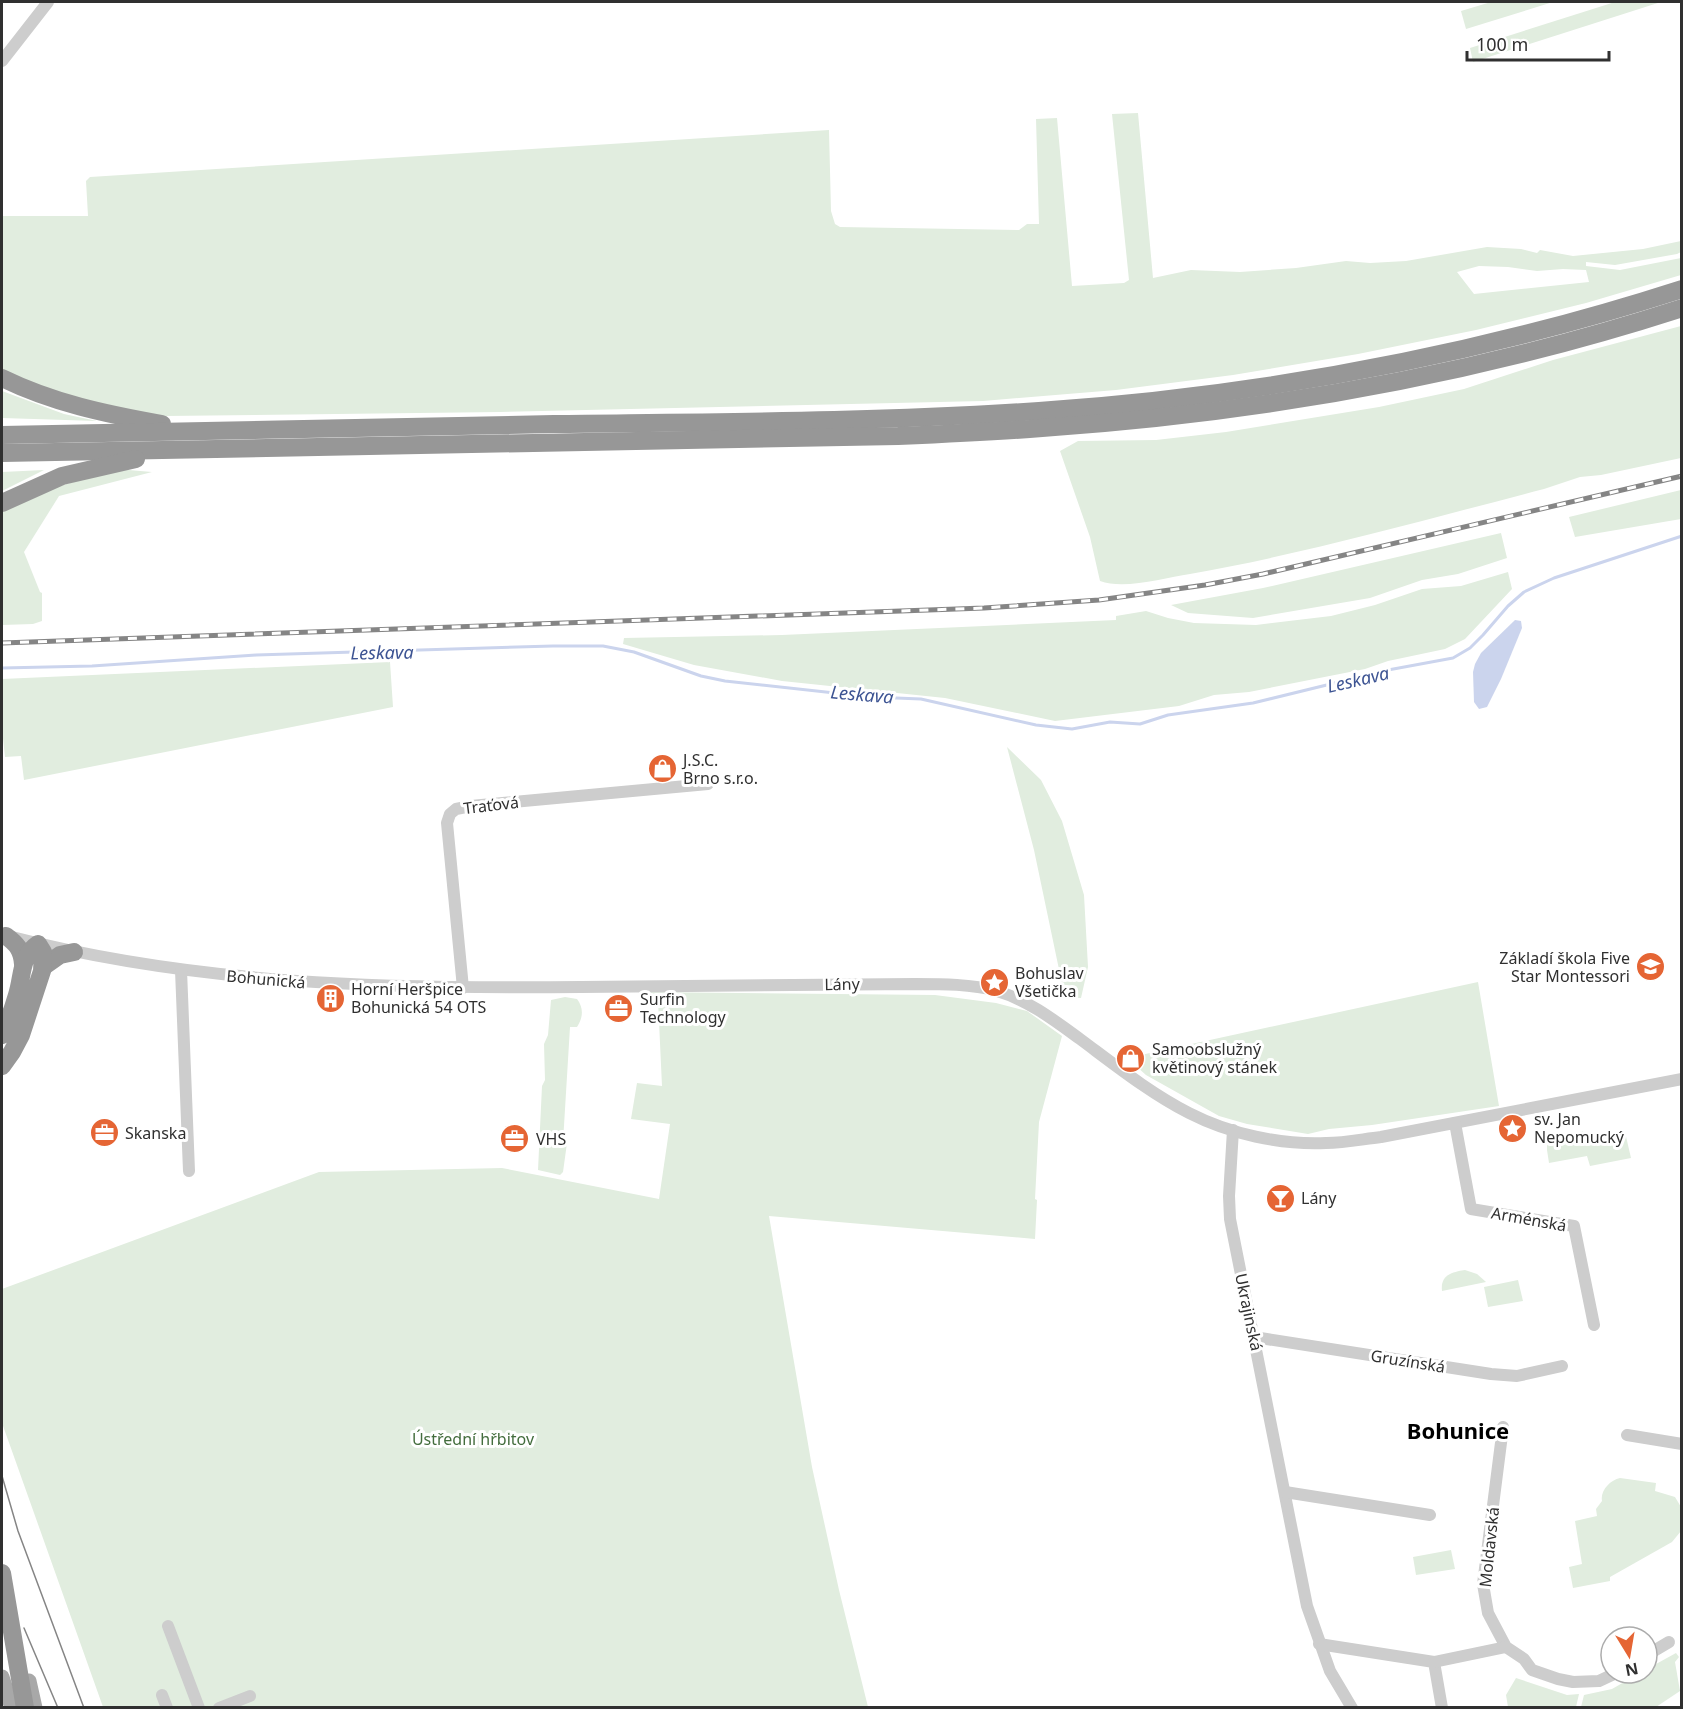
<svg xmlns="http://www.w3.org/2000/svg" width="1683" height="1709" font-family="'Noto Sans',sans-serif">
<rect width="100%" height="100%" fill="#fff"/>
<g fill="#e1eddf" fill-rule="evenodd">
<path d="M 1491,2 L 1553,2 L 1466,29 L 1461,11 Z"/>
<path d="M 1615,2 L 1661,2 L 1473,62 L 1470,48 Z"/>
<path d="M 1138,113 L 1153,278 L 1191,270 L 1240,272 L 1296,268 L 1346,261 L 1370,263 L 1406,261 L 1487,247 L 1521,249 L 1537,253 L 1540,250 L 1573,256 L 1643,249 L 1681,241 L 1681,252 L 1677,254 L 1615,265 L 1586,262 L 1586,266 L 1620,270 L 1681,258 L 1681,275 L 1586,303 L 1476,330 L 1358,354 L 1233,375 L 1116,390 L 983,401 L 500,412 L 165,416 L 81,402 L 2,371 L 2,216 L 88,216 L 86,181 L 90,177 L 829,130 L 831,211 L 835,224 L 840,227 L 1019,230 L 1027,224 L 1039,224 L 1036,119 L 1057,118 L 1072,286 L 1124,283 L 1129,280 L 1112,114 ZM 1479,266 L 1508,267 L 1537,271 L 1563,269 L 1586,270 L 1589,282 L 1474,294 L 1457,272 Z"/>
<path d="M 1681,326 L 1681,458 L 1601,475 L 1580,477 L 1544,489 C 1427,519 1309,553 1190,574 C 1164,578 1124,590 1100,581 L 1090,537 L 1060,451 L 1078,441 L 1156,440 L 1226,432 L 1379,407 L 1464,389 L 1553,360 Z"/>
<path d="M 2,391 L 64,414 L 97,421 L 2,418 Z"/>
<path d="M 117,469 L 152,472 L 59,496 L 24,552 L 40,592 L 42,593 L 42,621 L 33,624 L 2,625 L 2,512 L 60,486 Z"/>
<path d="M 44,470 L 2,491 L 2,472 Z"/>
<path d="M 1681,490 L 1681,519 L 1575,537 L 1569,517 Z"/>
<path d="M 1501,533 L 1507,558 L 1458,574 L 1422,580 L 1370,598 L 1253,618 L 1188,613 L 1171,605 L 1263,588 Z"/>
<path d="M 1508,572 L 1512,589 L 1465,639 L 1445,649 L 1388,661 L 1365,669 L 1249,692 L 1214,695 L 1179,706 L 1055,721 L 945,698 L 782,681 L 694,665 L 623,644 L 624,638 L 782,635 L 1116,620 L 1116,616 L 1146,611 L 1168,618 L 1194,623 L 1256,625 L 1331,616 L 1375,605 L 1422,589 L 1461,586 Z"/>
<path d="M 390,662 L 393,707 L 24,780 L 21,756 L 5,757 L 2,729 L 2,679 Z"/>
<path d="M 1007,747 L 1041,780 L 1062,821 L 1084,895 L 1088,967 L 1081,998 L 1065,998 L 1034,850 Z"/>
<path d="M 1478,982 L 1499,1106 L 1372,1125 L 1329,1129 L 1308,1134 L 1247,1124 L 1219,1116 L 1146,1075 L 1127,1058 Z"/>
<path d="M 643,992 L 935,995 L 996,1003 L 1027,1011 L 1062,1036 L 1039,1122 L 1035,1199 L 1037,1200 L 1035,1239 L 769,1216 L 812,1467 L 839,1590 L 868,1707 L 103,1707 L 2,1423 L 2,1289 L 319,1172 L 502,1168 L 659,1199 L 670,1124 L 631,1119 L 637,1083 L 662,1086 L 658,1000 L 642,1001 Z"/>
<path d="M 565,997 L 577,999 C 584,1008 583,1018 577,1027 L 570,1027 L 563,1142 L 567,1143 L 563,1172 L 560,1175 L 538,1170 L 542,1086 L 545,1080 L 544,1044 L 548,1035 L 551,1000 Z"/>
<path d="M 1583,1131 L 1585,1140 L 1625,1132 L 1631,1158 L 1590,1166 L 1587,1156 L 1549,1163 L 1547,1150 L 1547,1138 Z"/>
<path d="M 1465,1270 L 1477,1274 L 1486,1282 L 1442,1291 C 1440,1275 1452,1272 1465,1270 Z"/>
<path d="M 1518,1280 L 1523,1301 L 1488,1307 L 1484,1287 Z"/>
<path d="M 1620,1478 L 1656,1483 L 1655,1491 L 1675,1497 L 1681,1507 L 1681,1531 L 1672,1542 L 1610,1577 L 1610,1581 L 1573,1588 L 1569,1567 L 1582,1564 L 1575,1521 L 1597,1516 L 1596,1509 L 1602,1501 C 1600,1491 1610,1480 1620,1478 Z"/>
<path d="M 1451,1550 L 1455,1569 L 1416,1575 L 1413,1557 Z"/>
<path d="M 1676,1653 L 1679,1657 L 1675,1662 L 1680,1691 L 1656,1707 L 1581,1707 L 1584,1695 L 1612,1689 L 1640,1673 L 1647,1673 L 1647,1669 Z"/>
<path d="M 1516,1678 L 1567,1695 L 1579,1694 L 1576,1707 L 1508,1707 L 1506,1695 Z"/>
</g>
<path fill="#cbd4ed" d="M 1515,620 L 1521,621 L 1522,628 L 1501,679 L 1487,707 L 1479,709 L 1474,702 L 1473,672 L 1475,664 L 1481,653 Z"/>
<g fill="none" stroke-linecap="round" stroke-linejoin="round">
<path stroke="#cbd4ed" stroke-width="3" d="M 2,668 L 92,666 L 256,655 L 553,646 L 603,646 L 634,652 L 701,676 L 725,681 L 871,697 L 921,699 L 1036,725 L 1072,729 L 1110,722 L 1140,724 L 1168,715 L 1253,703 L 1388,670 L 1453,658 L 1470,648 L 1483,635 L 1508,606 L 1524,592 L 1554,578 L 1682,536"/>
<g stroke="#cdcdcd" stroke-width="12">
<path d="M 2,61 L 48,2"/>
<path d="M 8,936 C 199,985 386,989 581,987 C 693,986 804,985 915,984 C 943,984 971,984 997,991 C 1028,1000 1054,1020 1080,1039 C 1115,1065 1150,1093 1189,1113 C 1230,1134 1280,1145 1326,1143 C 1345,1143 1363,1139 1381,1137 L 1682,1079"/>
<path d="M 181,970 L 189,1171"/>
<path d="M 463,988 L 447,823 L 450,814 L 456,809 L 471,806 L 708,784"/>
<path d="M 1455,1123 L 1471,1209 L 1574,1226 L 1594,1325"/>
<path d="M 1233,1130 L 1229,1196 L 1230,1219 L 1307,1606 L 1330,1671 L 1352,1708"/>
<path d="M 1254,1337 L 1491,1374 L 1517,1376 L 1562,1366"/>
<path d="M 1503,1427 L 1483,1584 L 1488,1613 L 1506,1647 L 1524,1659 L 1532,1670 L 1558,1679 L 1573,1682 L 1599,1681 L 1616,1673"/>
<path d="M 1627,1435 L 1682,1444"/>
<path d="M 1285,1492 L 1430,1515"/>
<path d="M 168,1626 L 199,1708"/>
<path d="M 1319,1644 L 1434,1662 L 1442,1708"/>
<path d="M 1647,1655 L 1669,1642"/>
<path d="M 1434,1662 L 1506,1647"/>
<path d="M 162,1695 L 167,1708"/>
<path d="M 219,1708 L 250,1696"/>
</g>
<path stroke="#a8a8a8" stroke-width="15" d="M 2,1677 L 12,1708"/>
<g stroke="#979797" stroke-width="18">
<path d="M 2,378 C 53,403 106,414 162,424"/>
<path d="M 2,435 C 186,432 370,427 554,424 C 716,422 878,422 1039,411 C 1256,396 1474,356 1682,289"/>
<path d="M 2,453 L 898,436 C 946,434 994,432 1042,428 C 1258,413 1475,375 1682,308"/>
<path d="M 2,503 L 62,476 L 136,459"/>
<path d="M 6,936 C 17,944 22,950 23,964"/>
<path d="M 43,967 L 60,955 L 74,952"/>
<path d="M 2,1035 C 8,1022 13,1009 17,995 C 23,976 20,956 38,944 L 43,952 L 42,971 L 21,1035 L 12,1052 L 2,1066"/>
</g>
<g stroke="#858585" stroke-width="1.5">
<path d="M 2,1476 L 18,1531 L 84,1708"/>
<path d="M 24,1628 L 58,1708"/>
</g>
<defs>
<path id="rail" d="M 2,643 L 984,608 L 1099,600 L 1205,585 L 1263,574 L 1682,476"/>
</defs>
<use href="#rail" stroke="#858585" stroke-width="5"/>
<use href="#rail" stroke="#fff" stroke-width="3" stroke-dasharray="9" stroke-linecap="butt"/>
<path stroke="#a8a8a8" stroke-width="15" d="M 29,1681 L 35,1708"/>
<path stroke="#979797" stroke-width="18" d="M 2,1573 L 25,1708"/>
</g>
<defs>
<symbol id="shop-disc" viewBox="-11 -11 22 22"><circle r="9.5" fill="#e56534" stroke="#fff"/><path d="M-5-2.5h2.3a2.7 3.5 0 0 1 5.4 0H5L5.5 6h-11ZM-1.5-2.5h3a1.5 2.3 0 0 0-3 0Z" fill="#fff"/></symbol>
<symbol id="school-disc" viewBox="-11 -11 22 22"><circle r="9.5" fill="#e56534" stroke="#fff"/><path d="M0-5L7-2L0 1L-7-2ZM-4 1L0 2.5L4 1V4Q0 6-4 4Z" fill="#fff"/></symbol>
<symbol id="sight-disc" viewBox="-11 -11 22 22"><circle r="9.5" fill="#e56534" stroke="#fff"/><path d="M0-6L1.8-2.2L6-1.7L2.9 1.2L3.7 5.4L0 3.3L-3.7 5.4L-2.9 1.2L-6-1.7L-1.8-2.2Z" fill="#fff"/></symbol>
<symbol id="building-disc" viewBox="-11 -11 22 22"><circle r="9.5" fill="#e56534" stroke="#fff"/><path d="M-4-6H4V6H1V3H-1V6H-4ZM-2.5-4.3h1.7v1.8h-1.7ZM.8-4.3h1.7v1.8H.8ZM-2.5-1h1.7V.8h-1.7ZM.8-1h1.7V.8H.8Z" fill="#fff"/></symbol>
<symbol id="office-disc" viewBox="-11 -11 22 22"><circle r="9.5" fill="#e56534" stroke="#fff"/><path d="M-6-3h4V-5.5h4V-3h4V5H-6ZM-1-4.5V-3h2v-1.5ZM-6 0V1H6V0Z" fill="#fff"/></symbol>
<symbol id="bar-disc" viewBox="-11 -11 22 22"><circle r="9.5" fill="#e56534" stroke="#fff"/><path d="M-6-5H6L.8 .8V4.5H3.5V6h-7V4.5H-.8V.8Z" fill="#fff"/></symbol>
</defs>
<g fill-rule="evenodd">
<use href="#shop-disc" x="646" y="752" width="33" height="33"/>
<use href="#school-disc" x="1634" y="950" width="33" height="33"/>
<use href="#sight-disc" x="978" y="966" width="33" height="33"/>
<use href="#building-disc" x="314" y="982" width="33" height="33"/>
<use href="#office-disc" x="602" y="992" width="33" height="33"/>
<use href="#shop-disc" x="1114" y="1042" width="33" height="33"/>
<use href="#sight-disc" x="1496" y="1112" width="33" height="33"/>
<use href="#office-disc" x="88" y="1116" width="33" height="33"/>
<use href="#office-disc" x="498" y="1122" width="33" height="33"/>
<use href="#bar-disc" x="1264" y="1182" width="33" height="33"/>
</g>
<g text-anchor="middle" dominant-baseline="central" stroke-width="6" stroke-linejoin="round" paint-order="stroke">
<g font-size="16" fill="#303030" stroke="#fff" text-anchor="start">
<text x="683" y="760">J.S.C.<tspan x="683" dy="18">Brno s.r.o.</tspan></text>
<text x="1630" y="958" text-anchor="end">Základí škola Five<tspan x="1630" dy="18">Star Montessori</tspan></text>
<text x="1015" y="973">Bohuslav<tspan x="1015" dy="18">Všetička</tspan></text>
<text x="351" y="989">Horní Heršpice<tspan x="351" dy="18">Bohunická 54 OTS</tspan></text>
<text x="640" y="999">Surfin<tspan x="640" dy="18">Technology</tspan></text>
<text x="1152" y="1049">Samoobslužný<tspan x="1152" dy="18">květinový stánek</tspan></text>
<text x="1534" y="1119">sv. Jan<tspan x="1534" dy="18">Nepomucký</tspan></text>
<text x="125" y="1133">Skanska</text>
<text x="536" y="1139">VHS</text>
<text x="1301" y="1198">Lány</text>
</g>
<g font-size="16" fill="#303030" stroke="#fff">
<text transform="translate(491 805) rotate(-7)">Traťová</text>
<text transform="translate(266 979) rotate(5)">Bohunická</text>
<text transform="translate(842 984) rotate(-1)">Lány</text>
<text transform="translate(1529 1219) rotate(10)">Arménská</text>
<text transform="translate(1249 1312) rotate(78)">Ukrajinská</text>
<text transform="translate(1408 1361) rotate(9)">Gruzínská</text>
<text transform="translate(1489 1547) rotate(-84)">Moldavská</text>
</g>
<g font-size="16" fill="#436d3d" stroke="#fff">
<text x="473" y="1439">Ústřední hřbitov</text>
</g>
<g font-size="18" font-style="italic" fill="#3d5493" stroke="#fff">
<text transform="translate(382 652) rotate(-1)">Leskava</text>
<text transform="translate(1358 679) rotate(-13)">Leskava</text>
<text transform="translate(862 694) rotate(5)">Leskava</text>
</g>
<g font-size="22" font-weight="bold" fill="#000" stroke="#fff">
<text x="1458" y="1430">Bohunice</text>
</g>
</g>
<rect width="1683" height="1709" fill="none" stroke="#303030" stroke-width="6"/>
<g transform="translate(1629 1655) rotate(169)"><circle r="28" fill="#ffffff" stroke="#acacac" stroke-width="1.5"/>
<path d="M0-4.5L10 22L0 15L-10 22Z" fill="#e56534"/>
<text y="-9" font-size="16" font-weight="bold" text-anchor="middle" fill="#303030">N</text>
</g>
<path d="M1467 51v9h142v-9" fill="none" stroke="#303030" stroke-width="3"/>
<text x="1476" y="51" font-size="18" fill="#303030" stroke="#ffffff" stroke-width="4.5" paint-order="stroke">100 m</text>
</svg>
